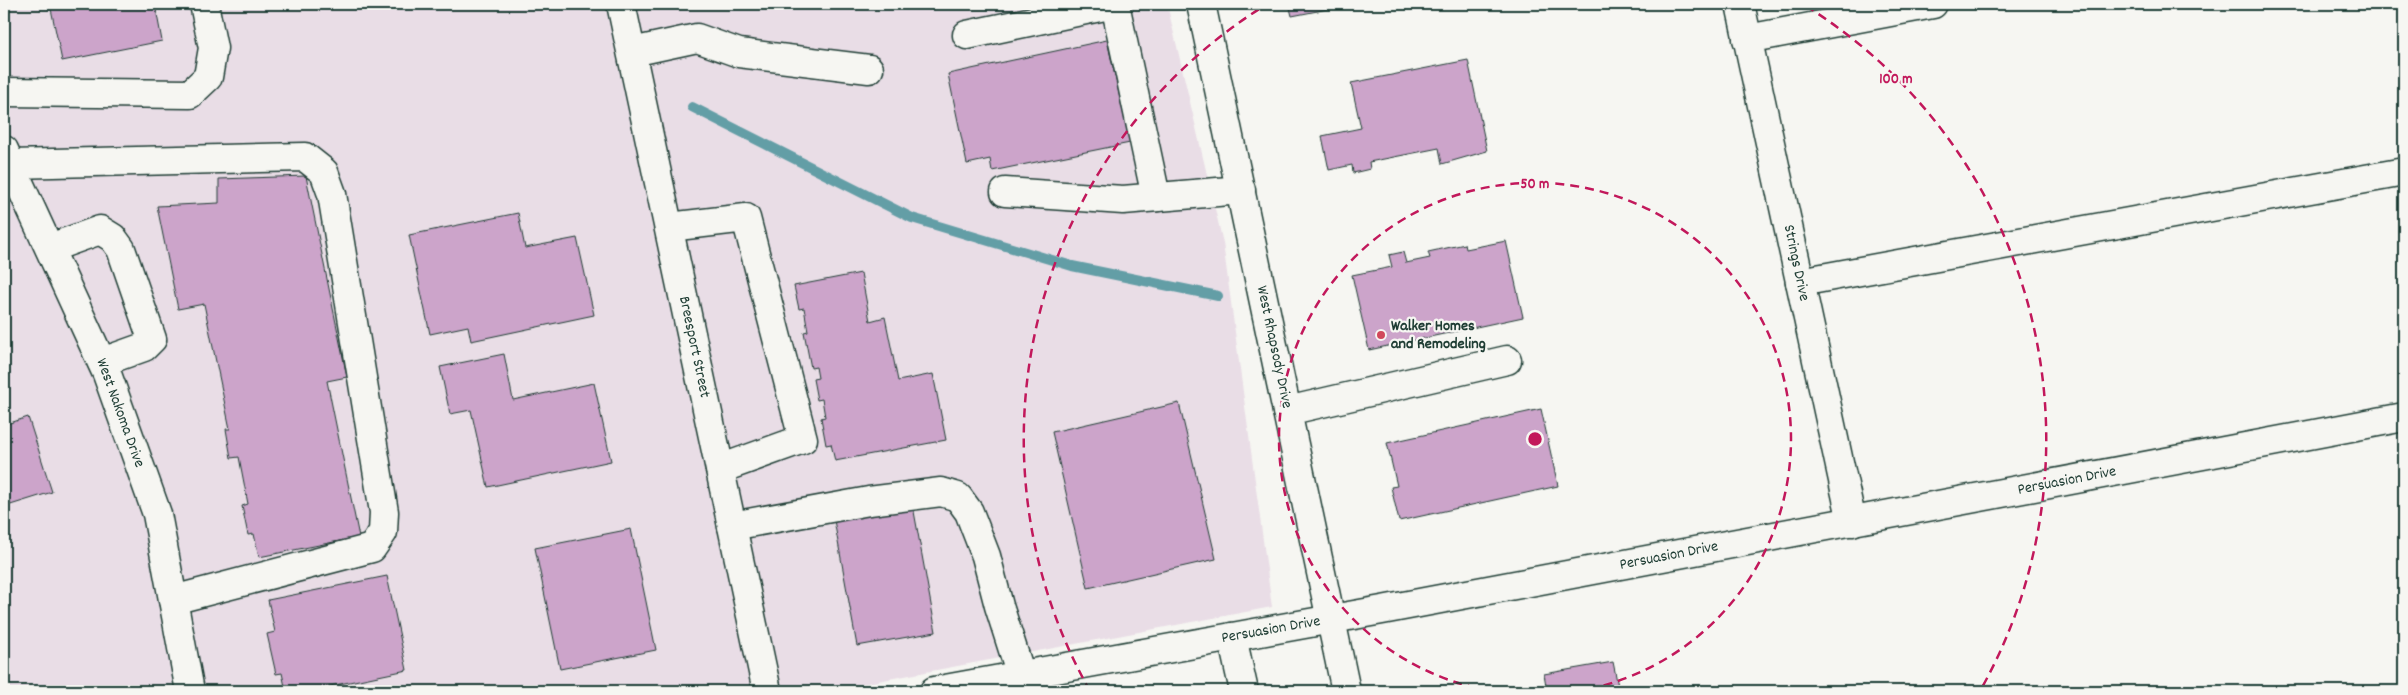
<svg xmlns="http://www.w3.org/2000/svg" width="2408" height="695" font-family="Dekko,sans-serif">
<rect width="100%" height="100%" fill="#f6f6f2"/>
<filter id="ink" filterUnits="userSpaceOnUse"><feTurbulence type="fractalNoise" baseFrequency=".02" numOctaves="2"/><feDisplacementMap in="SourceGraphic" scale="10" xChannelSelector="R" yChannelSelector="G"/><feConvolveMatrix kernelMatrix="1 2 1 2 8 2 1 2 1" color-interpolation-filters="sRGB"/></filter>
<g filter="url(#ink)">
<path fill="#e9dde6" d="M 4,4 L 1167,4 L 1223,243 L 1272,607 L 825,691 L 4,691 Z"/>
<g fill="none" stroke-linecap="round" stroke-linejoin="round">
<path stroke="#649ea6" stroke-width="10" d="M 692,107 L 912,218 L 1072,266 L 1218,296"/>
</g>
<g fill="#cca4ca" stroke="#1f3d34">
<path d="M 50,4 L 155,4 L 162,41 L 62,61 Z"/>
<path d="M 1289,4 L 1353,4 L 1292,16 Z"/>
<path d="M 1107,40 L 1130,143 L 992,171 L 990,159 L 967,164 L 948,74 Z"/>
<path d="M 1468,60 L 1487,151 L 1442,164 L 1439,148 L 1369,162 L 1370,169 L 1353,173 L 1352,165 L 1329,170 L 1322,136 L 1361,128 L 1351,83 Z"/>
<path d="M 306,176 L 347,377 L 327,381 L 359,537 L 259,557 L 254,534 L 248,535 L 242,506 L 248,504 L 239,457 L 231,458 L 226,429 L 230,429 L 204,304 L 178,309 L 157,206 L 219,203 L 219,179 Z"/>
<path d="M 518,213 L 525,248 L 577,238 L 594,315 L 471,341 L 468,326 L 430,334 L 409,235 Z"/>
<path d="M 1506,241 L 1523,317 L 1369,350 L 1352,275 L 1392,267 L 1389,255 L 1403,252 L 1406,263 L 1430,258 L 1428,252 L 1465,244 L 1466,249 Z"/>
<path d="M 861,273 L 870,321 L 885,317 L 898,381 L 933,374 L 946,440 L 835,461 L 831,444 L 826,445 L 821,418 L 825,417 L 822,399 L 817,400 L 813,379 L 818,378 L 816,367 L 811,368 L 804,332 L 808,331 L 804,308 L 799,309 L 794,286 Z"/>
<path d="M 504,354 L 513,400 L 594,383 L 611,461 L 488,487 L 471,410 L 450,414 L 440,367 Z"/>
<path d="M 1179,403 L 1216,559 L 1088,588 L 1052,432 Z"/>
<path d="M 1541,409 L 1558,486 L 1399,521 L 1391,487 L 1397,486 L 1387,443 Z"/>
<path d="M 28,417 L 52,492 L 4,507 L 4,425 Z"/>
<path d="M 913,506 L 936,632 L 857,646 L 834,520 Z"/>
<path d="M 631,529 L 656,650 L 560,669 L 535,548 Z"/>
<path d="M 387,576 L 407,670 L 306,691 L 286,691 L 282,673 L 276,674 L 267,634 L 275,632 L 268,600 Z"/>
<path d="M 1613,662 L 1619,691 L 1547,691 L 1544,674 Z"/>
</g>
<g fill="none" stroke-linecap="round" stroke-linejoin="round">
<defs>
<g id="minor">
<path d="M 621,4 L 767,691"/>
<path d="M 1115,4 L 1156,197"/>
<path d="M 1201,4 L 1346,691"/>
<path d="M 1740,4 L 1852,522"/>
<path d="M 967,35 L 1114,4"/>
<path d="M 1747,39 L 1933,4"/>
<path d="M 632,52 L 697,38 L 739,53 L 869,69"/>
<path d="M 4,92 L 190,94 L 208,77 L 213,48 L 204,4"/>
<path d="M 4,150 L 107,374 L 157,514 L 190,691"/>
<path d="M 11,164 L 305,157 L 324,172 L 332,194 L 384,512 L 383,532 L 372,548 L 173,600"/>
<path d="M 1005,192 L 1123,200 L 1241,190"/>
<path d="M 669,227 L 746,218 L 803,439 L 720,469"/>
<path d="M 50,248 L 100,230 L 113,238 L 121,249 L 152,339 L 144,347 L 102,362"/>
<path d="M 1800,282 L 2404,172"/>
<path d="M 1287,411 L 1507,360"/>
<path d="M 732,526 L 869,501 L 941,492 L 958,497 L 969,512 L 986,556 L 999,606 L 1021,675"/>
<path d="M 1232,637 L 1244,691"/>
<path d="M 934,691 L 1382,610 L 2404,417"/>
</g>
</defs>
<use href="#minor" stroke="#1f3d34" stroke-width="31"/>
<use href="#minor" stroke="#f6f6f2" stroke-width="28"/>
</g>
</g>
<g fill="none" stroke="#c2185b" stroke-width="2.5" stroke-dasharray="9 6">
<path d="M1491 691A256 256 0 1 1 1579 691"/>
<path d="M1090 691A511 511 0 0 1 1264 6M1806 6A511 511 0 0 1 1980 691"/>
</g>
<circle fill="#d1495b" stroke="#f6f6f2" stroke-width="2" cx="1381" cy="335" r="5"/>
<g text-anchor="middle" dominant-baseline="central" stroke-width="4.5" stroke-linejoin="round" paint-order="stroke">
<g font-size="16" fill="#1f3d34" stroke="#f6f6f2">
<text transform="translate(1796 263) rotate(78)">Strings Drive</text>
<text transform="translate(694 347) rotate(78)">Breesport Street</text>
<text transform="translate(1274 347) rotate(78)">West Rhapsody Drive</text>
<text transform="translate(120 413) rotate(70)">West Nakoma Drive</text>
<text transform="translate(2067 481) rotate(-11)">Persuasion Drive</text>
<text transform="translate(1669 556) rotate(-11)">Persuasion Drive</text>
<text transform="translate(1271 630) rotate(-10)">Persuasion Drive</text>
</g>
<g font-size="16" font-weight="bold" fill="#1f3d34" stroke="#f6f6f2" text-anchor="start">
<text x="1391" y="326">Walker Homes<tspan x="1391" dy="18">and Remodeling</tspan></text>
</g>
</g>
<circle cx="1535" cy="439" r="8" fill="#c2185b" stroke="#f6f6f2" stroke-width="2.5"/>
<g font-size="15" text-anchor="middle" font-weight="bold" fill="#c2185b" stroke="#f6f6f2" stroke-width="4.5" stroke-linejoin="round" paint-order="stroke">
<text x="1896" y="83">100 m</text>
<text x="1535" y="188">50 m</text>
</g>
<rect width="2408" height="695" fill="none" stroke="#f6f6f2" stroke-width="20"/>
<rect x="10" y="10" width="2388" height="675" fill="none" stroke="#1f3d34" stroke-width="2" filter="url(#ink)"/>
</svg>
